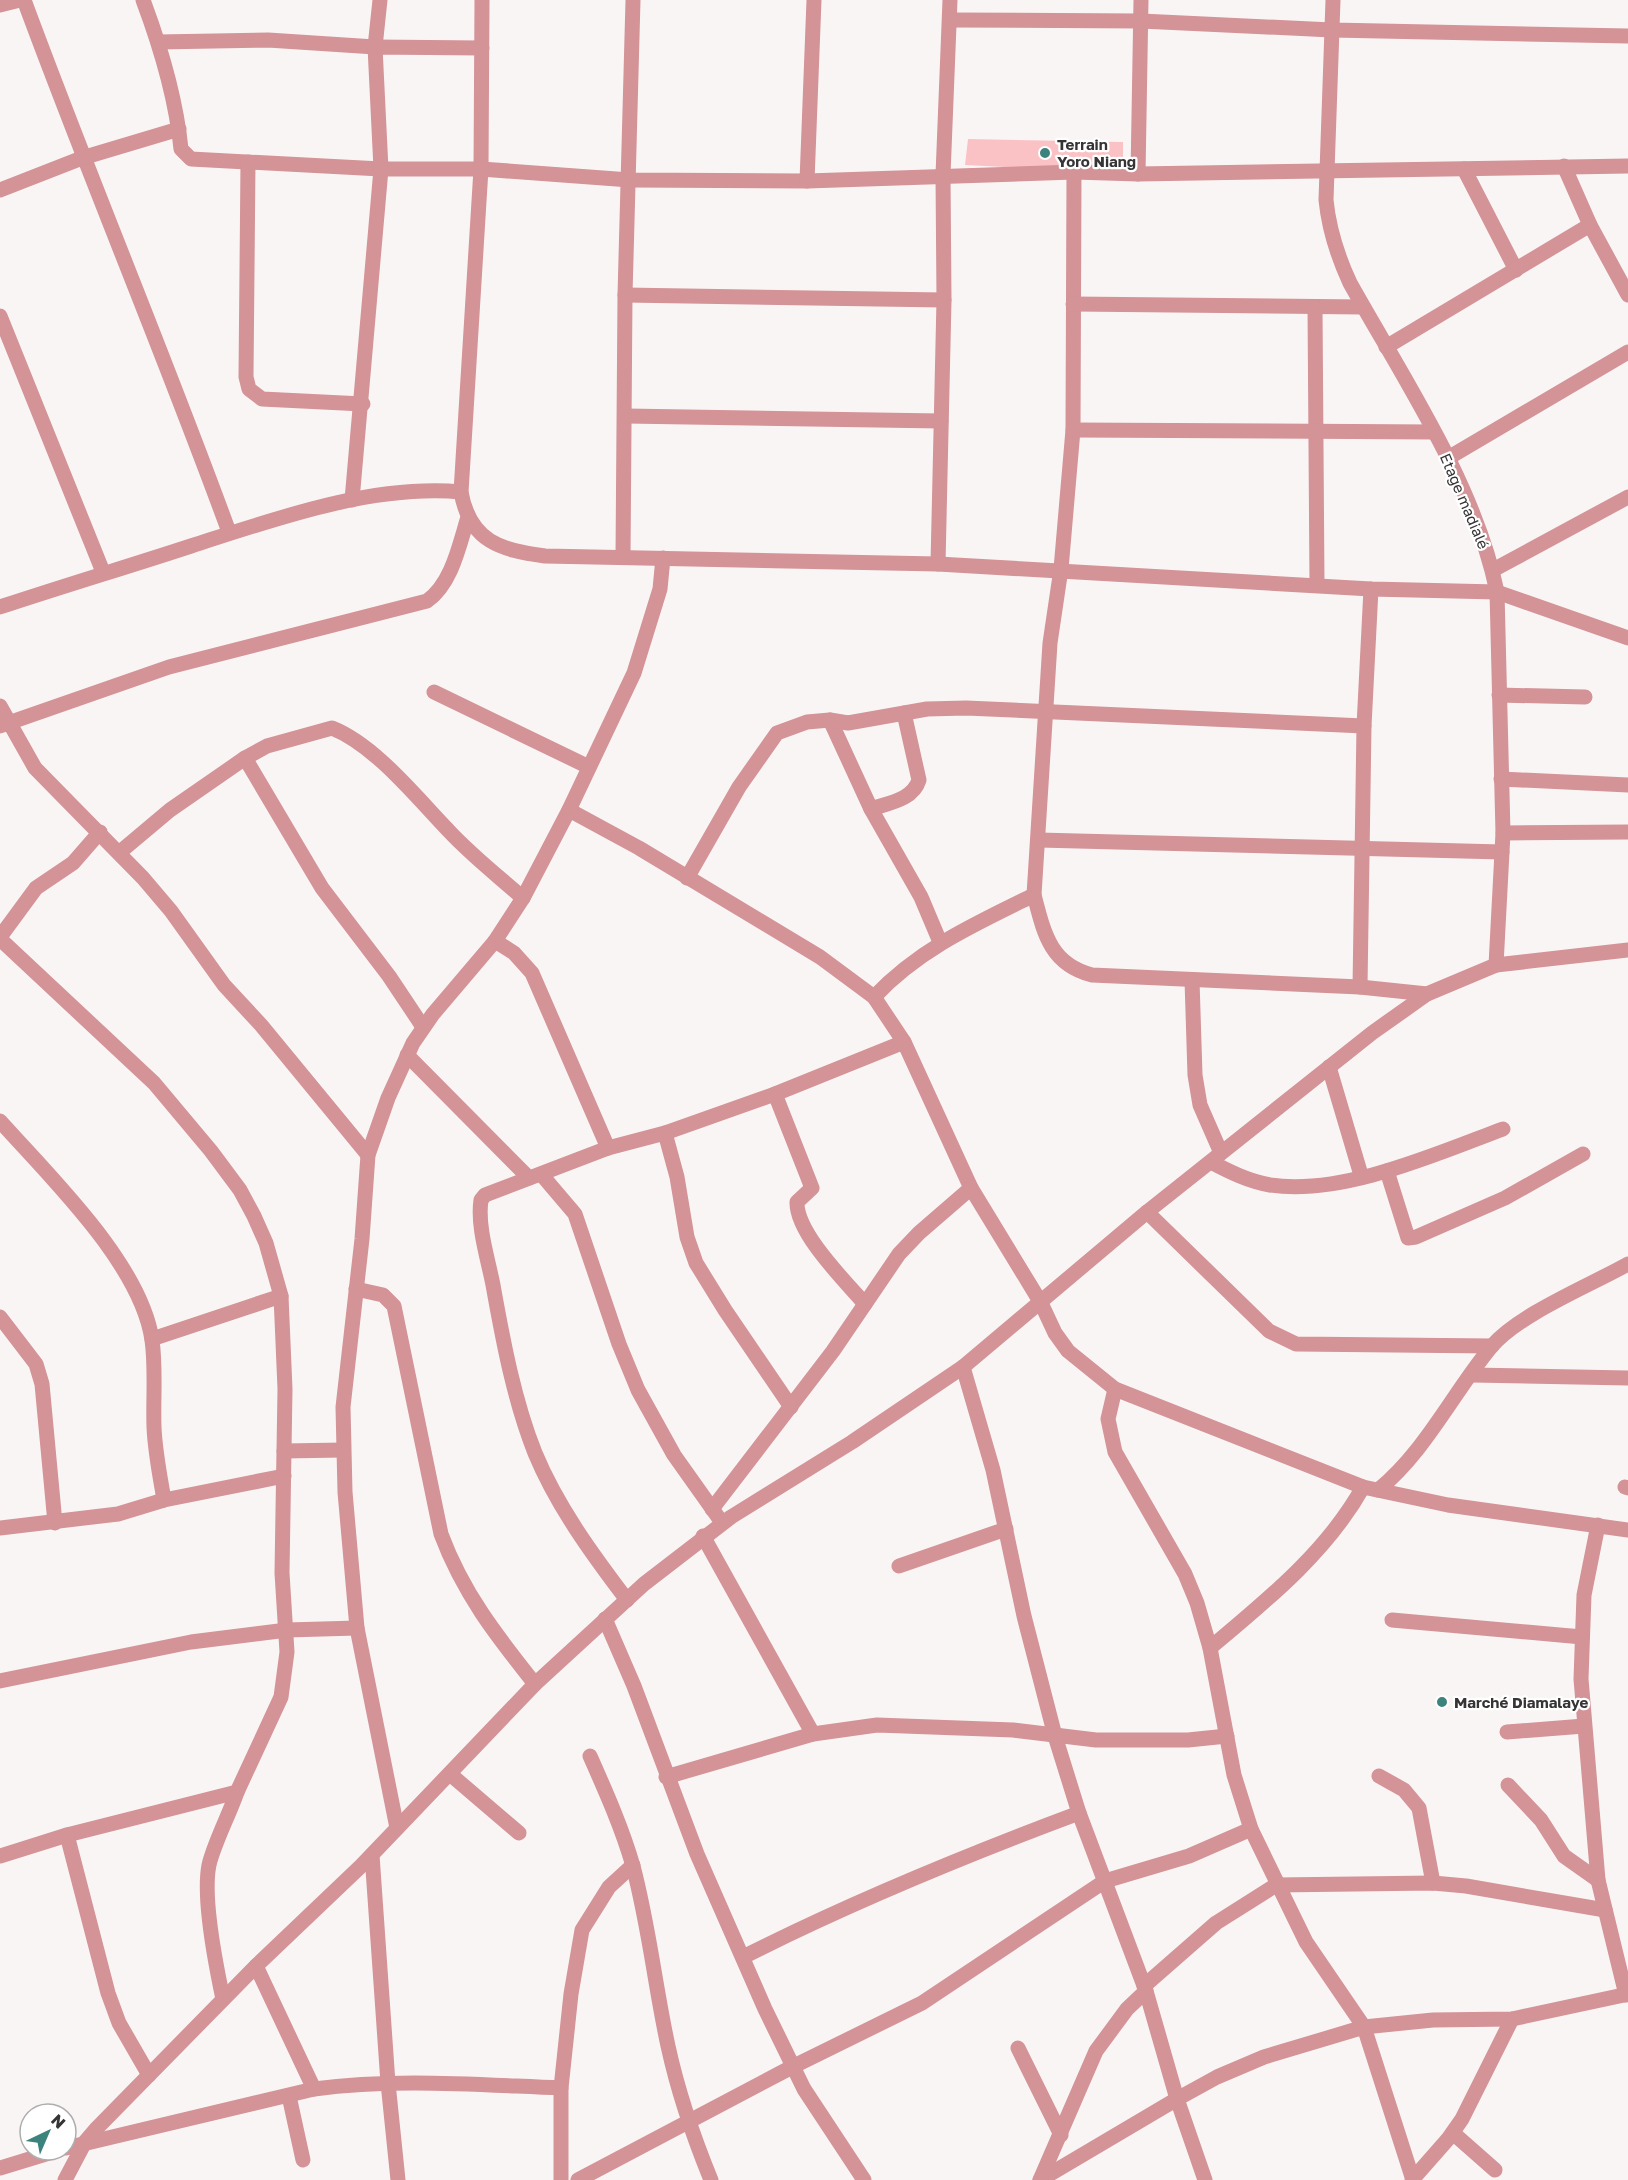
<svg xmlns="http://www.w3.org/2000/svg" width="1628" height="2180" font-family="'Golos Text',sans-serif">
<rect width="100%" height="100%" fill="#faf5f5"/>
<path fill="#fbc2c5" d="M 968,139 L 1123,142 L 1123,173 L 965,165 Z"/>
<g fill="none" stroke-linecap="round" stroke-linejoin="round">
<g stroke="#d39397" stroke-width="15">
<path d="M 24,0 C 90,179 164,354 229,532"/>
<path d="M 143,0 C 161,48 176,98 181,149 L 191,159 L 381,169 L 481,169 L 630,180 L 807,181 L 1074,172 L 1138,174 L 1628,166"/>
<path d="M 482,0 L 481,169 L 461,492 C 470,542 501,550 545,556 L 938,564 L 1371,589 L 1497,592 L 1628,638"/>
<path d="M 0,5 L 20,0"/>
<path d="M 950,20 L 1141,21 L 1332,30 L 1628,36"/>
<path d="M 158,42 L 268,40 L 375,47 L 380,0"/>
<path d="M 248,162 L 246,377 L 249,389 L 262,399 L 363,404"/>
<path d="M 1564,166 L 1590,225 L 1628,295"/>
<path d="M 1464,169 L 1516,270"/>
<path d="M 1074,172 L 1073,430 L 1061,569 L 1050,643 L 1034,895 C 1044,933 1050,964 1092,975 L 1360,987 L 1427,994"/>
<path d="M 1138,174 L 1141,0"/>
<path d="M 807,181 L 814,0"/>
<path d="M 0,190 L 82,158 L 179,129"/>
<path d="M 625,295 L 944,300"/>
<path d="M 1073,304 L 1363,307"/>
<path d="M 1315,307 L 1317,585"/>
<path d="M 0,316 L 103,572"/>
<path d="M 1386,347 L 1590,225"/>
<path d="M 626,416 L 941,421"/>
<path d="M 1073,430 L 1434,432"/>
<path d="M 1448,458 L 1628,352"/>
<path d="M 352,500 L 381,169 L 375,47 L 482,48"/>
<path d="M 623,557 L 625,295 L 633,0"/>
<path d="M 938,564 L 944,300 L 943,175 L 950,0"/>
<path d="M 1493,570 L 1628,497"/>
<path d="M 0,607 C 63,586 127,567 191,546 C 275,519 372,484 461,492"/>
<path d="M 434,692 L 589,767"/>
<path d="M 1499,695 L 1585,697"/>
<path d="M 0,706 L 35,768 L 143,878 L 171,911 L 224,985 L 261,1025 L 368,1155"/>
<path d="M 830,720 L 871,809 L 921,897 L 940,942"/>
<path d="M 0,726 L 169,667 L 427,601 C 452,583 459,546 468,517"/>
<path d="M 245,758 L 322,888 L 389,976 L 423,1027"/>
<path d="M 1501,779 L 1628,785"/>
<path d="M 871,809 C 888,803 913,800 919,780 L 904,713"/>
<path d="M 569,810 L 639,848 L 820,957 L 874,997 L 904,1042 L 971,1188 L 919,1233 L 899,1254 L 833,1351 L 712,1509"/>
<path d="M 1503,833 L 1628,832"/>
<path d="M 1039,840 L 1502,852"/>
<path d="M 120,852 L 170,810 L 245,758 L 267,746 L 332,728 C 375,745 417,798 448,830 C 471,855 498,876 523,898"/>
<path d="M 687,878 L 739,787 L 777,733 L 807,722 L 830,720 L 848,723 L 927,709 L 966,708 L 1364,726"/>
<path d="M 0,937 L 36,888 L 73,863 L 100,832"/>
<path d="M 0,939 L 154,1083 L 211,1151 L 240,1190 L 254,1216 L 266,1243 L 281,1296 L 285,1389 L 282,1573 L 287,1652 L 281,1697 L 237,1792 L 67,1835 L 0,1856"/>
<path d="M 495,941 L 514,953 L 532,973 L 608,1148"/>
<path d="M 1496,965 L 1628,950"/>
<path d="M 1192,980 L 1195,1075 L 1200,1105 L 1221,1153"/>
<path d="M 1360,987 L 1364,726 L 1371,589"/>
<path d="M 874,997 C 919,949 975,924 1034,895"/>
<path d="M 407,1055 L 529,1178"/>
<path d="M 1329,1067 L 1361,1175"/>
<path d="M 775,1094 L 812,1188 L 797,1202 C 796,1233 846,1282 865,1304"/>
<path d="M 0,1121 C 50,1177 141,1264 152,1340 C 156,1369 153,1398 154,1427 C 155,1452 160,1476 164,1500"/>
<path d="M 665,1133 L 677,1177 L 687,1237 L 696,1263 L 725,1310 L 791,1407"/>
<path d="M 1211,1162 C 1230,1172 1248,1181 1270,1185 C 1342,1196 1436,1154 1503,1129"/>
<path d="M 1387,1171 L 1408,1238 L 1416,1237 L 1505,1198 L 1583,1154"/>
<path d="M 541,1174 L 575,1214 L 619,1344 L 638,1390 L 674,1455 L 718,1517"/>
<path d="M 971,1188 L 1041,1303 L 1055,1333 L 1068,1351 L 1115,1389 L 1363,1487 L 1448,1505 L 1628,1530"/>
<path d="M 1147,1212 L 1269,1331 L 1296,1344 L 1492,1346"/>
<path d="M 356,1289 L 383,1295 L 394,1306 L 441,1534 C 463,1593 496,1635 535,1684"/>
<path d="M 0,1317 L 36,1364 L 42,1384 L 55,1523"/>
<path d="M 152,1339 L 281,1296"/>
<path d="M 963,1367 L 993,1470 L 1024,1616 L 1055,1736 L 1079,1813 L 1146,1991 L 1177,2099 L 1205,2180"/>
<path d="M 1472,1375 L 1628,1378"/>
<path d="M 1115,1389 L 1108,1419 L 1115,1452 L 1185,1574 L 1197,1603 L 1210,1648 L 1234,1775 L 1251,1829 L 1306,1942 L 1364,2027 L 1413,2180"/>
<path d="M 284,1451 L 343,1450"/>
<path d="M 1625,1487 L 1628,1488"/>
<path d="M 1378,1490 C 1425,1452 1453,1393 1491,1347 C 1519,1314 1589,1286 1628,1264"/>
<path d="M 1598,1525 L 1584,1595 L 1581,1679 L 1598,1880 L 1626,1995"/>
<path d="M 0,1528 L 118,1514 L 164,1500 L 284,1476"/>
<path d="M 703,1536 L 813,1734"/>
<path d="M 899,1566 L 1006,1529"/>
<path d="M 627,1600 C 592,1554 557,1506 535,1453 C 514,1400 503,1341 493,1285 C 488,1259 477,1226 481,1200 L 485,1195 L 608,1148 L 665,1133 L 775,1094 L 904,1042"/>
<path d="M 605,1619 L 634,1686 L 697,1854 L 765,2009 L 804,2089 L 864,2180"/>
<path d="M 1392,1620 L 1582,1637"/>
<path d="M 1210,1648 C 1266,1601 1327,1552 1363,1487"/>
<path d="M 0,1681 L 191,1642 L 287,1630 L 357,1628"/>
<path d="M 1507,1732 L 1584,1726"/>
<path d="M 590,1756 C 606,1792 622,1828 633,1866 C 649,1926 655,1986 668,2046 C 678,2092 693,2136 711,2180"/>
<path d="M 450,1774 L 519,1833"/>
<path d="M 1379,1776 L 1404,1790 L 1419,1808 L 1433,1883"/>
<path d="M 666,1777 L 813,1734 L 877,1725 L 1013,1730 L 1096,1740 L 1188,1740 L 1227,1736"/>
<path d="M 1508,1785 L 1541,1820 L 1564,1856 L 1598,1880"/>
<path d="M 397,1828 L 357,1628 L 345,1492 L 343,1407 L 362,1239 L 368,1155 L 388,1098 L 413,1043 L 433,1014 L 495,941 L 523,898 L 569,810 L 634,673 L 660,589 L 663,558"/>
<path d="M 67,1835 L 108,1993 L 119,2023 L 149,2075"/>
<path d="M 372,1855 L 388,2083 L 398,2180"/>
<path d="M 743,1957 C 852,1902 964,1856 1079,1813"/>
<path d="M 256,1966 L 314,2089"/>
<path d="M 1144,1986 L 1216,1923 L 1276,1885 L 1433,1883 L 1466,1886 L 1605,1910"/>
<path d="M 223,1999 C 216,1966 201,1892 210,1861 C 217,1837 229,1815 237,1792"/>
<path d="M 1018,2048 L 1061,2135"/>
<path d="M 289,2096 L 303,2160"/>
<path d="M 1453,2133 L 1495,2170"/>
<path d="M 66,2148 L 314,2089 C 396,2078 479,2085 561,2088"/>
<path d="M 0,2168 L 59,2150"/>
<path d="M 65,2180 L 85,2142 L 97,2128 L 256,1966 L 361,1866 L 535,1684 L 644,1584 L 731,1517 L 852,1442 L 963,1367 L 1147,1212 L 1372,1033 L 1427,994 L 1496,965 L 1503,833 L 1497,592 C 1475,484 1403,378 1350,283 C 1337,255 1329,230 1326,200 L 1333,0"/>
<path d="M 561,2180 L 561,2088 L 571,1994 L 582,1930 L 609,1887 L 633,1865"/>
<path d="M 578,2180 L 792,2067 L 922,2003 L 1105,1881 L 1189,1856 L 1251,1829"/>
<path d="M 1040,2180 L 1177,2099 L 1217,2077 L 1264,2057 L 1364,2027 L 1433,2020 L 1512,2019 L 1628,1994"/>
<path d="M 1040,2180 L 1096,2051 L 1127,2009 L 1146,1991"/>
<path d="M 1412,2180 L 1448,2139 L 1462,2119 L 1512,2019"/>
</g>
</g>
<g fill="#3c837d" stroke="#fff" stroke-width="2">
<circle cx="1045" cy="153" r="6"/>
<circle cx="1442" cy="1702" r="6"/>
</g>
<g text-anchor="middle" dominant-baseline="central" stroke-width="4.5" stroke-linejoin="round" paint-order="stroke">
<g font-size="15" font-weight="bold" fill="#363434" stroke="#fff" text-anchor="start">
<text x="1057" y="144">Terrain<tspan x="1057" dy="17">Yoro Niang</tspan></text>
<text x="1454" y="1702">Marché Diamalaye</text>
</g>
<g font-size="15" fill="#363434" stroke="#fff">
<text transform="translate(1465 501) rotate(67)">Etage madialé</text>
</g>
</g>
<g transform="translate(48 2132) rotate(44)"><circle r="28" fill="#ffffff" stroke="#afaeae" stroke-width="1.5"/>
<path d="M0-4.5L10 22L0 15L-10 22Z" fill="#3c837d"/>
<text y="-9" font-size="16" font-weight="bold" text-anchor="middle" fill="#363434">N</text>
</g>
</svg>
